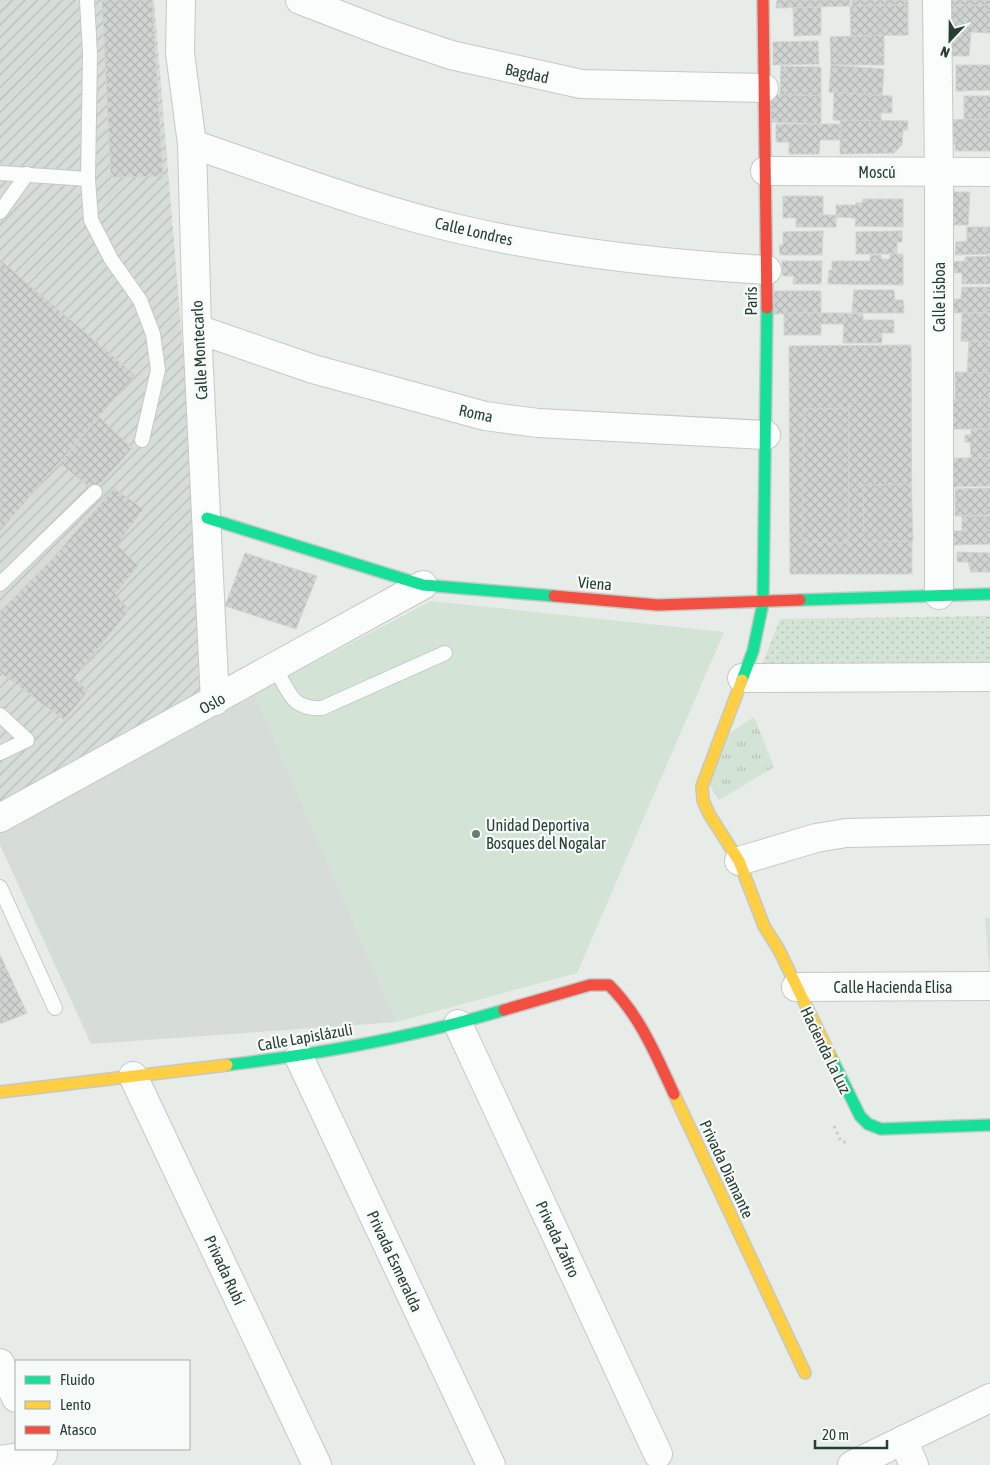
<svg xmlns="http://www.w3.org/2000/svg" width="990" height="1465" font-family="'Asap Condensed',sans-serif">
<defs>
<pattern id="industrial-furrows" width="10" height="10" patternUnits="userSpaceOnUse" patternTransform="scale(1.25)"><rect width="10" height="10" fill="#d6ddd9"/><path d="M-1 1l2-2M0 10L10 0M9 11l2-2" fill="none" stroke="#b8bfbb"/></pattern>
<pattern id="grass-tufts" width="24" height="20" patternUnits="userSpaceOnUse" patternTransform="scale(1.25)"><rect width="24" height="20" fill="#d3e3d5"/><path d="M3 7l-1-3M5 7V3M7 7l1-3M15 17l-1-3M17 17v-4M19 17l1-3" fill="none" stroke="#b5c4b7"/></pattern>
<pattern id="park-dots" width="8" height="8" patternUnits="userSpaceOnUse" patternTransform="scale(1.25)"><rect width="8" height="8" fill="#d3e3d5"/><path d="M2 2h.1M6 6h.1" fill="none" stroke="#b5c4b7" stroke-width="1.8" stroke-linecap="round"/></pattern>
<pattern id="building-cross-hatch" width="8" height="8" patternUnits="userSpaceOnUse" patternTransform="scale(1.25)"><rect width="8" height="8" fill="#cfd3d1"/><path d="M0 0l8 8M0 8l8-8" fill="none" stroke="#b2b6b4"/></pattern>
</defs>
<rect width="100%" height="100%" fill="#e7ece9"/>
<path fill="#d6ddd9" d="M 255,694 L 397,1022 L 91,1044 L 0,845 L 0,831 Z"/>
<path fill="url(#industrial-furrows)" d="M 0,0 L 154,0 L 211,691 L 0,806 Z"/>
<g fill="url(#grass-tufts)">
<path d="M 754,717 L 774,767 L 719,800 L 708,783 L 731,732 Z"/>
<path d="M 985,918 L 990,918 L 990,976 Z"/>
</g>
<path fill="url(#park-dots)" d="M 990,616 L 990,674 L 762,665 L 780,619 Z"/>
<path fill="#d3e3d5" d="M 431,601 L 724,632 L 577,973 L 397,1022 L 255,694 Z"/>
<g fill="url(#building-cross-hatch)" stroke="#d0d5d2">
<path d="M 102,0 L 152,0 L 163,176 L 111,177 Z"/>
<path d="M 777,0 L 850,0 L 850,6 L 776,8 Z"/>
<path d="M 852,0 L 908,0 L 908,5 L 852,6 Z"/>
<path d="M 949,0 L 990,0 L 990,5 L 949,6 Z"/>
<path d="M 908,5 L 908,35 L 851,36 L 850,6 Z"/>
<path d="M 990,5 L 990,33 L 971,32 L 969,56 L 944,56 L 949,6 Z"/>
<path d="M 821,7 L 821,35 L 794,36 L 793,8 Z"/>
<path d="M 884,35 L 884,65 L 831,65 L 830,37 Z"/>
<path d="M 818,41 L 819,64 L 773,65 L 773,42 Z"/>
<path d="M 831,65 L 884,69 L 882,96 L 829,92 Z"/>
<path d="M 956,65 L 990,65 L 990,90 L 956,91 Z"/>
<path d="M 781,66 L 821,67 L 821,96 L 780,95 Z"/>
<path d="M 834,92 L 892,96 L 892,113 L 881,113 L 881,122 L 833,120 Z"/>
<path d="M 771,94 L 821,96 L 821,124 L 771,122 Z"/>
<path d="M 964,96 L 990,96 L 990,119 L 964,120 Z"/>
<path d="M 990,119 L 990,151 L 955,151 L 955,144 L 944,144 L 944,120 Z"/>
<path d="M 840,120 L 908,121 L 907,130 L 903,130 L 902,145 L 894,153 L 840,154 Z"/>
<path d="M 776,124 L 840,124 L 840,140 L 820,140 L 819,154 L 789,154 L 789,142 L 776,142 Z"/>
<path d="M 954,192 L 970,192 L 968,225 L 941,225 L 943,200 Z"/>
<path d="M 783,196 L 823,196 L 823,215 L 836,215 L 836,227 L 796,227 L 796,218 L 783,218 Z"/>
<path d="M 863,199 L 903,199 L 903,227 L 855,226 L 856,218 L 836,217 L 836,205 L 856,205 L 856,203 L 862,203 Z"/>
<path d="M 967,227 L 990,227 L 990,254 L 955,255 L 956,242 L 967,241 Z"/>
<path d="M 823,231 L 822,255 L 780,255 L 779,245 L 783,245 L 783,232 Z"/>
<path d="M 902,231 L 902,242 L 897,242 L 897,254 L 856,254 L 856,232 Z"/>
<path d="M 890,254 L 903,254 L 903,285 L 828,284 L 829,270 L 832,270 L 832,261 L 870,261 L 870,255 L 881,255 L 881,259 L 890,259 Z"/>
<path d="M 990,256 L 990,284 L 962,284 L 962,273 L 949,273 L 949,262 L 965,261 L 965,257 Z"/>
<path d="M 0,260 L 135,375 L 0,531 Z"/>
<path d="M 782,261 L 822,261 L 821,284 L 793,284 L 794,276 L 783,276 Z"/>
<path d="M 962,287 L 990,287 L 990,313 L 946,313 L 946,299 L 961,299 Z"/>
<path d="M 854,290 L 894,290 L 895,300 L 903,300 L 904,313 L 852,313 Z"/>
<path d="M 774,291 L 821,291 L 821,313 L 774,314 Z"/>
<path d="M 784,313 L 844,313 L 844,324 L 821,324 L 821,335 L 784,335 Z"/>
<path d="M 844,313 L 863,314 L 863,320 L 894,320 L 894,333 L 882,333 L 882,343 L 843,343 Z"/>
<path d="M 962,313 L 990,313 L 990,342 L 961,341 Z"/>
<path d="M 969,341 L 990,342 L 990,373 L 967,373 Z"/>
<path d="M 911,345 L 912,574 L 790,574 L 789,346 Z"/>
<path d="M 955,372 L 990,373 L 990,400 L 955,401 Z"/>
<rect x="951" y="400" width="39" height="29"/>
<path d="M 849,408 L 848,543 L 802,542 L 804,409 Z"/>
<path d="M 99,417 L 132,448 L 94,491 L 60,463 Z"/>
<path d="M 971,429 L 990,429 L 990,458 L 971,458 L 970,442 L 965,442 L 965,435 L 971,435 Z"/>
<path d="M 953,458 L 990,458 L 990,486 L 953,487 Z"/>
<path d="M 911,484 L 913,541 L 864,542 L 863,485 Z"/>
<path d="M 114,488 L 143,509 L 117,545 L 138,566 L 115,594 L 129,610 L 74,678 L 88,691 L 64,720 L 0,672 L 0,612 L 54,557 Z"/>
<path d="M 990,488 L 990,515 L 955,516 L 955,489 Z"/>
<path d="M 962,516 L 990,516 L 990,544 L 952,545 L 952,531 L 962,531 Z"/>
<path d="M 957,552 L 990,553 L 990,572 L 971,572 L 968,562 L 957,562 Z"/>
<path d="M 245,553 L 317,576 L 296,629 L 225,606 Z"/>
<path d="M 0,955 L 27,1013 L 0,1024 Z"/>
</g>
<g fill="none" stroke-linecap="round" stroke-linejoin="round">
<defs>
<g id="lane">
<path d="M 0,173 L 88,179 L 90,54 L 87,0"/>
<path d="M 88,179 L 91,220 L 111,259 L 140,300 L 153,334 L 158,370 L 142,440"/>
<path d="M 0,212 L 27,174"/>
<path d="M 0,584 L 95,492"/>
<path d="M 275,668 C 289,691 291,710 322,708 L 445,653"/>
<path d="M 0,715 L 27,740 L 0,753"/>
<path d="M 0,887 L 55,1008"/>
</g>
<g id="street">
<path d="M 181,0 L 180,53 L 192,144 L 197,329 L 215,701"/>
<path d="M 300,0 L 386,33 L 451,55 L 581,84 L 764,88"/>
<path d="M 937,0 L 939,172 L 939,595"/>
<path d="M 192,144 C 281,174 371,209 463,230 C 563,253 664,264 767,270"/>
<path d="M 765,171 L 990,172"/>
<path d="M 197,329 L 313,369 L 485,416 L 538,423 L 766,435"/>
<path d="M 742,678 L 990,677"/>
<path d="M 0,818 L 423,585"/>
<path d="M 739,861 L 816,838 L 846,833 L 990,830"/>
<path d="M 796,987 L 990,986"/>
<path d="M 458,1024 L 658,1454"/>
<path d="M 299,1057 L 491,1465"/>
<path d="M 133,1076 L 317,1465"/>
<path d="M 0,1363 L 16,1398"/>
<path d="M 903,1440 L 914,1465"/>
<path d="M 0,1460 L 43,1454"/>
<path d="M 852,1465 L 990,1398"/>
</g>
<g id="fast">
<path d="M 207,518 L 423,585 L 554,596"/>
<path d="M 800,600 L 990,594"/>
<path d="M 742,680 L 753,651 L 763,603 L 767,308"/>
<path d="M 830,1055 L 860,1116 L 868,1124 L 881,1129 L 990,1125"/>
<path d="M 227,1065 C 320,1054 414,1037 504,1010"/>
</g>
<g id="slow">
<path d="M 742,680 L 702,786 L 703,800 L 709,814 L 739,861 L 764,926 L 779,950 L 830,1055"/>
<path d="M 0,1092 L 227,1065"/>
<path d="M 674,1094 L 805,1373"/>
</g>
<g id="jam">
<path d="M 763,0 L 767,308"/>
<path d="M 554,596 L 658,605 L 800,600"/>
<path d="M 504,1010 L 590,985 L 609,985 C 640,1016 656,1055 674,1094"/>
</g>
</defs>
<use href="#lane" stroke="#c4c9c6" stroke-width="16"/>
<use href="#street" stroke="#c4c9c6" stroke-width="30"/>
<use href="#fast" stroke="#c4c9c6" stroke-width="14"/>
<use href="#slow" stroke="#c4c9c6" stroke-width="14"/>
<use href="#jam" stroke="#c4c9c6" stroke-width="14"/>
<path stroke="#c7cdc9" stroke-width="3" stroke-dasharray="2.5 4" stroke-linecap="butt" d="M 834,1126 L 841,1142 L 849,1142"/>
<use href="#lane" stroke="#fbfcfc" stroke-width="14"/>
<use href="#street" stroke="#fbfcfc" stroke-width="28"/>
<use href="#fast" stroke="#16e098" stroke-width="11"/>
<use href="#slow" stroke="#ffcf43" stroke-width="11"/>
<use href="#jam" stroke="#f24e42" stroke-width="11"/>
</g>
<circle fill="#6a7b73" stroke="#f6faf8" stroke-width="2" cx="476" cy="834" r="5"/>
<g text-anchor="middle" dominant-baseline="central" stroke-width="4.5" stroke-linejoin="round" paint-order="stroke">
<g font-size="16" fill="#273e34" stroke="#f6faf8">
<text transform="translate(527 73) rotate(12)">Bagdad</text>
<text x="877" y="172">Moscú</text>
<text transform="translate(474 231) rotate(13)">Calle Londres</text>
<text transform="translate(939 297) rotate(-90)">Calle Lisboa</text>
<text transform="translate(751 301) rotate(-90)">París</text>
<text transform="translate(199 350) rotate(-93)">Calle Montecarlo</text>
<text transform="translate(476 413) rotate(12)">Roma</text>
<text transform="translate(595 583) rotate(5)">Viena</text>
<text transform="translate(212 703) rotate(-29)">Oslo</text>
<text x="893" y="987">Calle Hacienda Elisa</text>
<text transform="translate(305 1037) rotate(-10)">Calle Lapislázuli</text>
<text transform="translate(826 1050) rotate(64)">Hacienda La Luz</text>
<text transform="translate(727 1169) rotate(65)">Privada Diamante</text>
<text transform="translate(558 1239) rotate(65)">Privada Zafiro</text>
<text transform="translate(395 1261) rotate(65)">Privada Esmeralda</text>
<text transform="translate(225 1270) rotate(65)">Privada Rubí</text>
</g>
<g font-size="16" fill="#273e34" stroke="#f6faf8" text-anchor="start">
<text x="486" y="825">Unidad Deportiva<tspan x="486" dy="18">Bosques del Nogalar</tspan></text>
</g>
</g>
<rect x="15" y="1360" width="175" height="90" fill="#f6faf8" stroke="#a3afaa"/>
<rect x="25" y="1376" width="25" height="8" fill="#16e098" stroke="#a3afaa"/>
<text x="60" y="1385" font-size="15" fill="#273e34">Fluido</text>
<rect x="25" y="1401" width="25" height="8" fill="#ffcf43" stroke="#a3afaa"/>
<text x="60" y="1410" font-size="15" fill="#273e34">Lento</text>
<rect x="25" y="1426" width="25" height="8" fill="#f24e42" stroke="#a3afaa"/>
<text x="60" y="1435" font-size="15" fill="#273e34">Atasco</text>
<g transform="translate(950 40) rotate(202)" stroke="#f6faf8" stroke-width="4" paint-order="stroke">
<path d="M0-4L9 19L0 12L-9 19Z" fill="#273e34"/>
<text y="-8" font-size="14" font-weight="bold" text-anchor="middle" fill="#273e34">N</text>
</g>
<path d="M815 1440v8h72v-8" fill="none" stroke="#273e34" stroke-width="2.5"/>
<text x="822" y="1440" font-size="15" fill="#273e34" stroke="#f6faf8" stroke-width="4" paint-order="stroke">20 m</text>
</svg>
